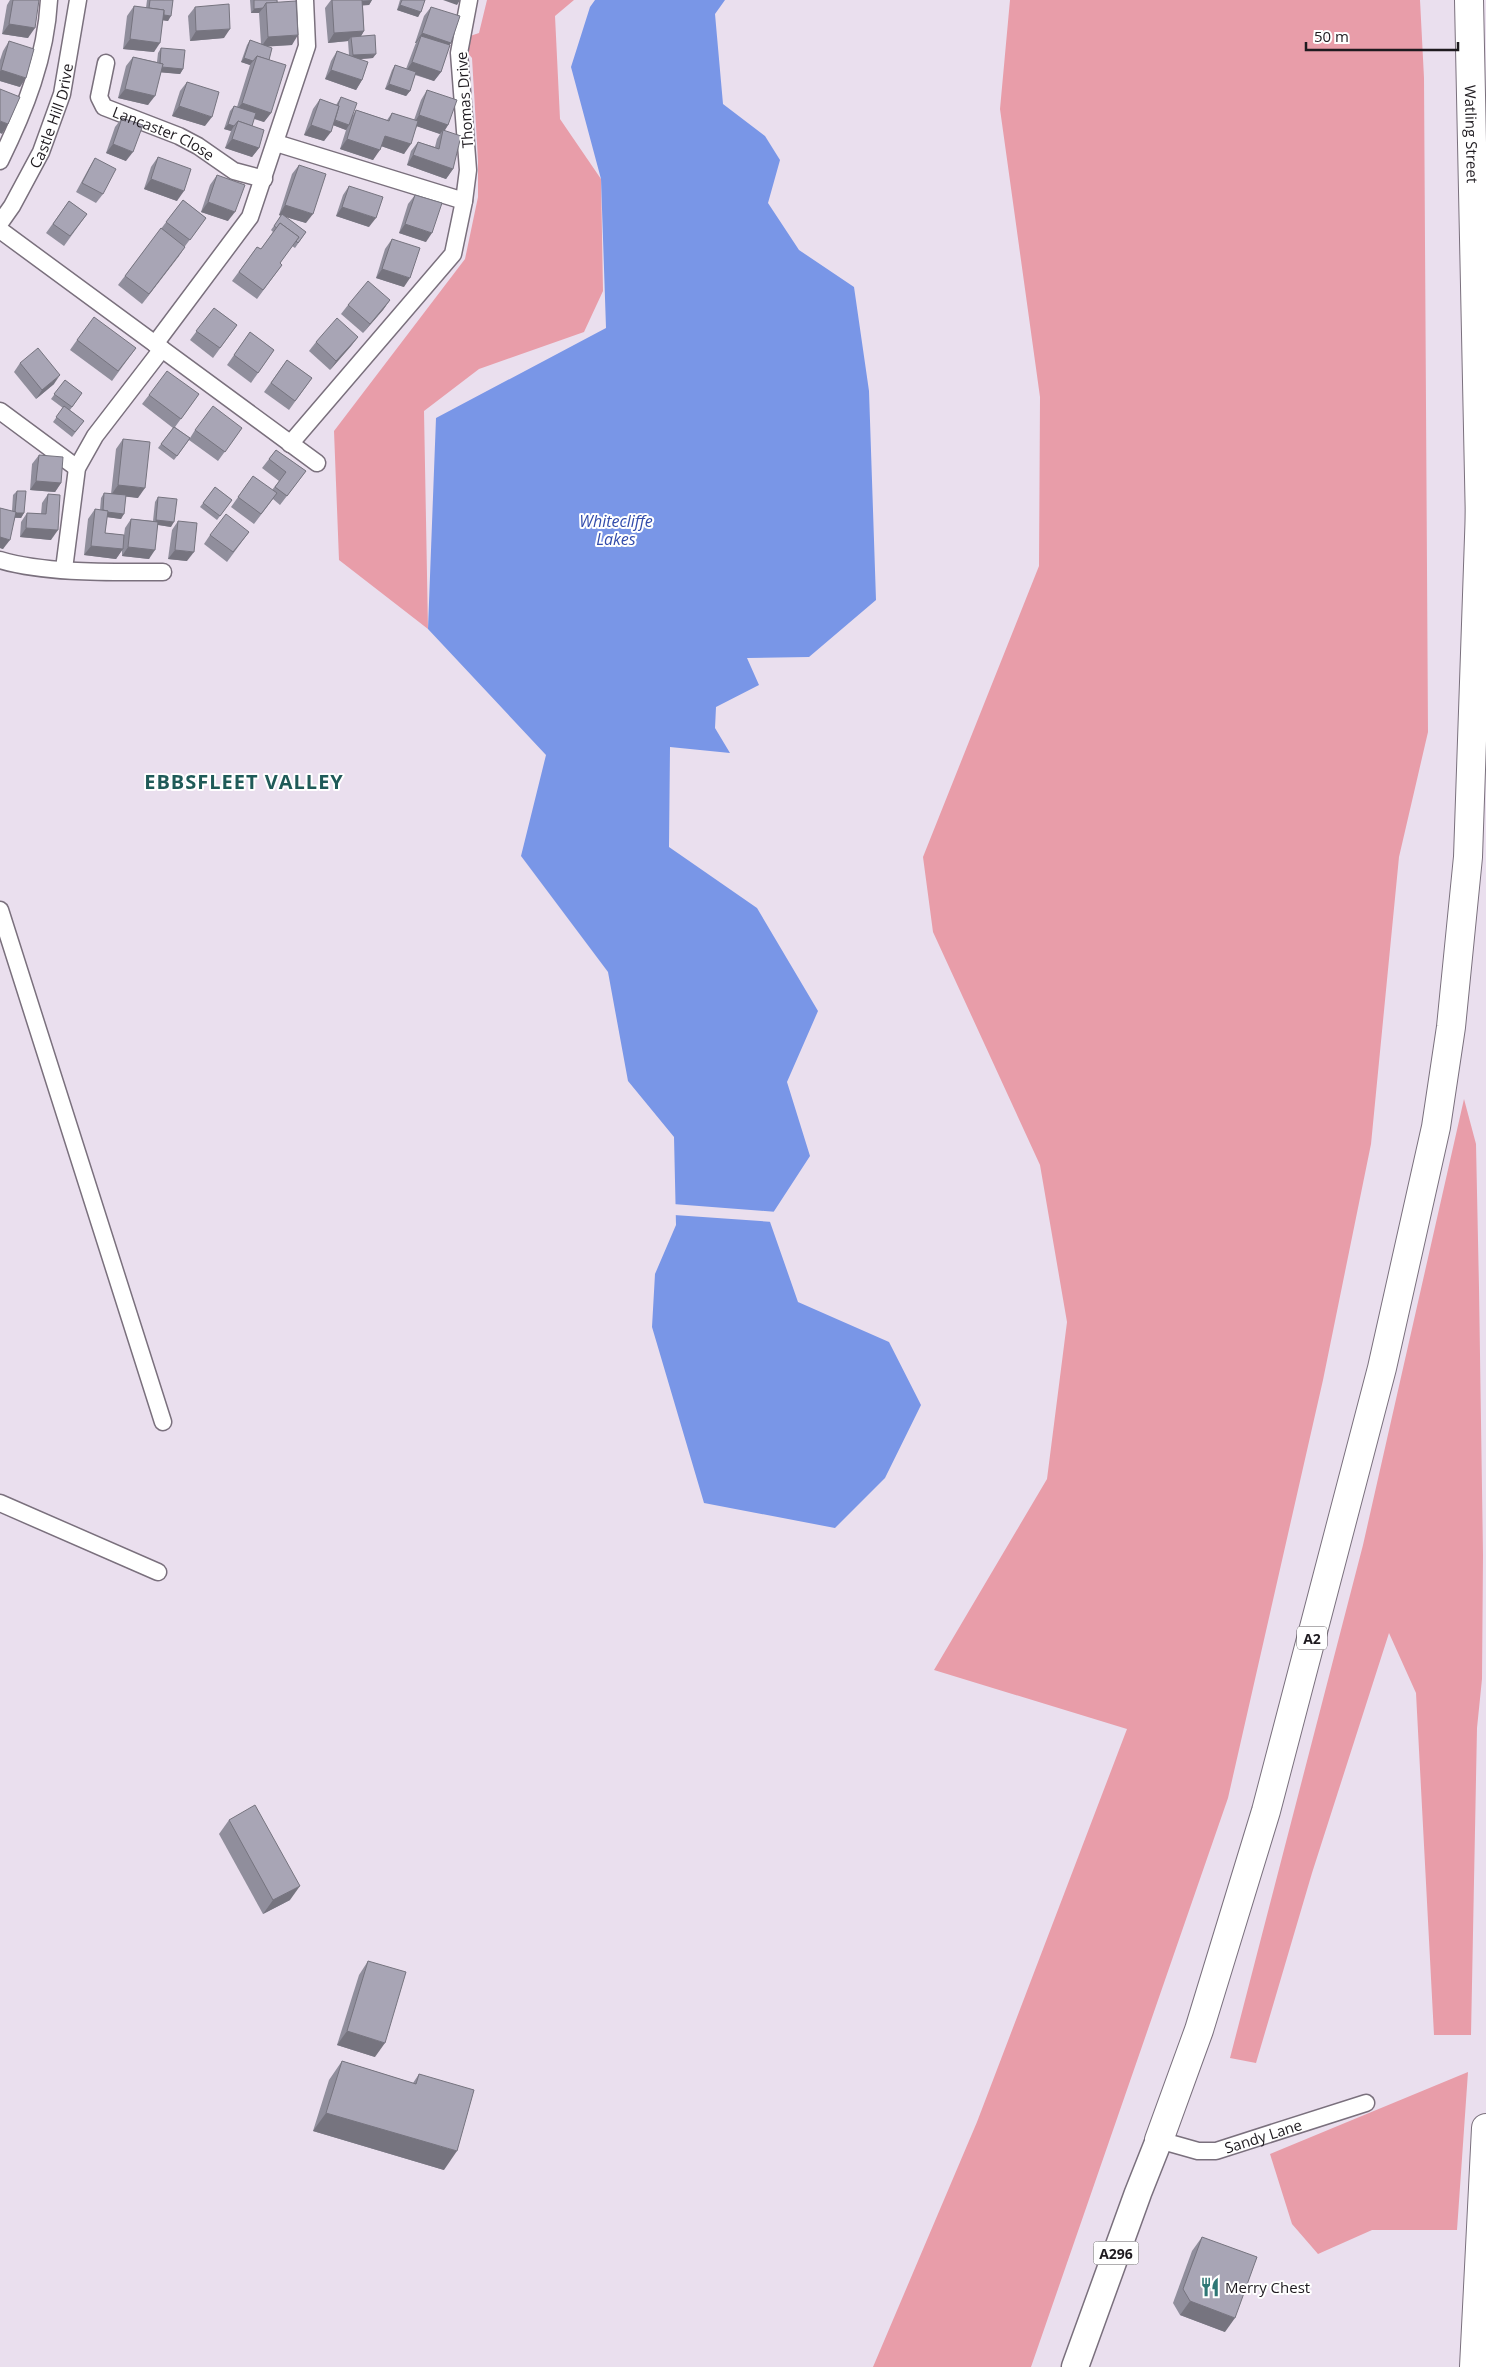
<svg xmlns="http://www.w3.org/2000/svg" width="1486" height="2367" font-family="'Open Sans',sans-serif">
<rect width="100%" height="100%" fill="#eadfee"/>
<g fill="#e89da9">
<path d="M 487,0 L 574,0 L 555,16 L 560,119 L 601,179 L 603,291 L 584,332 L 479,369 L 424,411 L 428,629 L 339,560 L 334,431 L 465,259 L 478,197 L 478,160 L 472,58 L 466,51 L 470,36 L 479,33 Z"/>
<path d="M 1010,0 L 1420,0 L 1424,78 L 1428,732 L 1399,857 L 1371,1144 L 1323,1380 L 1228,1798 L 1031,2367 L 873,2367 L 977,2122 L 1127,1729 L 934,1670 L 1047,1479 L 1067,1322 L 1040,1165 L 933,932 L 923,857 L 1039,566 L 1040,397 L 1000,109 Z"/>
<path d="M 1464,1099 L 1476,1144 L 1479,1288 L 1483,1555 L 1482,1679 L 1477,1728 L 1471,2035 L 1434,2035 L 1416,1693 L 1389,1633 L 1312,1873 L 1256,2063 L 1230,2058 L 1363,1545 Z"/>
<path d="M 1468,2072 L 1457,2230 L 1372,2230 L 1318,2254 L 1292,2224 L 1270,2154 Z"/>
</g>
<path fill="#7996e7" d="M 595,0 L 725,0 L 715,14 L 723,104 L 765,136 L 780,160 L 768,203 L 799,250 L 854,287 L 869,391 L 876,600 L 809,657 L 747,658 L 759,685 L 716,707 L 715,728 L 730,753 L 670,747 L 669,847 L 757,908 L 818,1011 L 787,1082 L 810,1156 L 769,1219 L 798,1302 L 889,1342 L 921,1405 L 885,1478 L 835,1528 L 704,1503 L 652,1327 L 655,1274 L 676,1225 L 674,1137 L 628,1081 L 608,972 L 521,856 L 546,755 L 428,629 L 436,418 L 606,328 L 601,179 L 571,67 L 590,7 Z"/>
<path fill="#eadfee" d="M 673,1204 L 777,1212 L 772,1219 L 773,1222 L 674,1215 Z"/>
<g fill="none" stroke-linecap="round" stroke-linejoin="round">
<defs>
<g id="street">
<path id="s1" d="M 106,63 L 99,97 L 104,107 L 179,136 L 198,146 L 234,171 L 264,179"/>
<path d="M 276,143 L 464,201"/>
<path d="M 0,161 C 25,110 46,57 49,0"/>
<path id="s2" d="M 0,223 L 12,206 L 41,152 L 62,94 L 78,0"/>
<path d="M 0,230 L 317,463"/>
<path d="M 155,344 L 250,217 L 307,46 L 305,0"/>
<path d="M 0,411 L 77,468"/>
<path d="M 290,444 L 453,254 L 464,201 L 468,170 L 459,53 L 469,0"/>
<path d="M 0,560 C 48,574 112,572 163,572"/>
<path d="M 64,569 L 77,468 L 95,436 L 162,349"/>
<path d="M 0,910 L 163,1422"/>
<path d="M 0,1503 L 158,1572"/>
<path id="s3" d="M 1159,2140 L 1198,2151 L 1216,2151 L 1366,2103"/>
</g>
<path id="primary" d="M 1075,2367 L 1138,2193 L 1159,2140"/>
<g id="highway">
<path id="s4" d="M 1469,0 L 1480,524"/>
<path d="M 1159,2140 L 1199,2030 L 1266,1811 L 1382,1368 L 1436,1127 L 1451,1027 L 1468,857 L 1480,508"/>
<path d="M 1474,2367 L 1486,2128"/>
</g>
</defs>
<use href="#street" stroke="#7a707d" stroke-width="19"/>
<use href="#primary" stroke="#7a707d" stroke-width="29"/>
<use href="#highway" stroke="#7a707d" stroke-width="30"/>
<use href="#street" stroke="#fff" stroke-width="16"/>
<use href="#primary" stroke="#fff" stroke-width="26"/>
<use href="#highway" stroke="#fff" stroke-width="28"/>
</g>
<g fill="#908e9c">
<path d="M 10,0 L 39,0 L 28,38 L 2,34 L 7,5 Z"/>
<path d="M 147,0 L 173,0 L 168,21 L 163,20 L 154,52 L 123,49 L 127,16 L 134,6 L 146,8 Z"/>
<path d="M 250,0 L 277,0 L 292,45 L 268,46 L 271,113 L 264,122 L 254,119 L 252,126 L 259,148 L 252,157 L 225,148 L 231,131 L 224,129 L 230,111 L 234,106 L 237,107 L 250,65 L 241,62 L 247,45 L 250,40 L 261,44 L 259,13 L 251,13 Z"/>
<path d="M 331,0 L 372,0 L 369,5 L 363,5 L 364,31 L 361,36 L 373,58 L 361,59 L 362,80 L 356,90 L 325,79 L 331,61 L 337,51 L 349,55 L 348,41 L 328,43 L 325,8 Z"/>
<path d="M 400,0 L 425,0 L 418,17 L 397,10 Z"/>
<path d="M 195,7 L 224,38 L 190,41 L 188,16 Z"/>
<path d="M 431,7 L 451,43 L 449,45 L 441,72 L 434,81 L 415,75 L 410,91 L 406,96 L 385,89 L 392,70 L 395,65 L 406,69 L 415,45 L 416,43 L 415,43 L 424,16 Z"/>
<path d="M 9,41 L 20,87 L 0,81 L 0,60 L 3,51 Z"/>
<path d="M 161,48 L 183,69 L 180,74 L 161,72 L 148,105 L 118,98 L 126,66 L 133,57 L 157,62 L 158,53 Z"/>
<path d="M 187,82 L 205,126 L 172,116 L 180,91 Z"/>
<path d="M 427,90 L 448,125 L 445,130 L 453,169 L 446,179 L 407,165 L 411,151 L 418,142 L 435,147 L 437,139 L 440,134 L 417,126 L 404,154 L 381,146 L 373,160 L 340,149 L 346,130 L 333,125 L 324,141 L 304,135 L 313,109 L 320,99 L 336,105 L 341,97 L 353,115 L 356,110 L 387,120 L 392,113 L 414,120 L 421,100 Z"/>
<path d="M 122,118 L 126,161 L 106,153 L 115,127 Z"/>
<path d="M 158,157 L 177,201 L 144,189 L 151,167 Z"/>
<path d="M 95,158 L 103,194 L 96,203 L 76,192 L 89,168 Z"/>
<path d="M 299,165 L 306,223 L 286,217 L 306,232 L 295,248 L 292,246 L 280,263 L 282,265 L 257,299 L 232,281 L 257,247 L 261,249 L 273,232 L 271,230 L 281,216 L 279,215 L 292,174 Z"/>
<path d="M 217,175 L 228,221 L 201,212 L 210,185 Z"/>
<path d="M 349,186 L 369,227 L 336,216 L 343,195 Z"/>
<path d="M 415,195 L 426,242 L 399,233 L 408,204 Z"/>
<path d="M 183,200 L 206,218 L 142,304 L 118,285 Z"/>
<path d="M 69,201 L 87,214 L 64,246 L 46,233 Z"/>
<path d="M 392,239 L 404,287 L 376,278 L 385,249 Z"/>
<path d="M 390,300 L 383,310 L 363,333 L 341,314 L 348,305 Z"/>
<path d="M 214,308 L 237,325 L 213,358 L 190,340 Z"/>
<path d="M 250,332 L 274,350 L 251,383 L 227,365 Z"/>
<path d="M 358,337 L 351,346 L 330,370 L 309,351 L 316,342 Z"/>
<path d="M 77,340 L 136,348 L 112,381 L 70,350 Z"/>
<path d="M 287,360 L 312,378 L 289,410 L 264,392 Z"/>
<path d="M 20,363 L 54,384 L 36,399 L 14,372 Z"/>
<path d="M 65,380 L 82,393 L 70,410 L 84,421 L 72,437 L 53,422 L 63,408 L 51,399 Z"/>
<path d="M 199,394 L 175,427 L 190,438 L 195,430 L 242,428 L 218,461 L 189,440 L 174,460 L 158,448 L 173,428 L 142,404 L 149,395 Z"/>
<path d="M 123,439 L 138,498 L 126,496 L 121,519 L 107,517 L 105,533 L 124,535 L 125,528 L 131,519 L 153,521 L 155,502 L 158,497 L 171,527 L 158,525 L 149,559 L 122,556 L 122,550 L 116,559 L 84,555 L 88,519 L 95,509 L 100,510 L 101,498 L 104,493 L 111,494 L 116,449 Z"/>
<path d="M 276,450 L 306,471 L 280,505 L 273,499 L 254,524 L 231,507 L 253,476 L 272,490 L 279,481 L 262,468 Z"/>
<path d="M 39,455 L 61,483 L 55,492 L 30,490 L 32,464 Z"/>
<path d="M 215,487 L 232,500 L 217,520 L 200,507 Z"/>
<path d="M 17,491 L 24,513 L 21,518 L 15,518 L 3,549 L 0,548 L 0,508 L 12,511 L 13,495 Z"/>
<path d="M 48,494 L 51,540 L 20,537 L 21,522 L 27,513 L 41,514 L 42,503 Z"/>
<path d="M 178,521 L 187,561 L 168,559 L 172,530 Z"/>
<path d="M 249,532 L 227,562 L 204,544 L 210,535 Z"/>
<path d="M 229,1820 L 290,1900 L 263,1914 L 219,1834 Z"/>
<path d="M 368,1961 L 375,2057 L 337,2045 L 359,1975 Z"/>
<path d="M 342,2061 L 413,2083 L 419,2074 L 444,2170 L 313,2131 L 329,2080 Z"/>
<path d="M 1202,2237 L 1225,2332 L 1180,2315 L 1173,2303 L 1192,2251 Z"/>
</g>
<g fill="#76747f">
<path d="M 372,0 L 369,5 L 345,7 L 349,2 Z"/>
<path d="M 443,0 L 460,0 L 457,5 Z"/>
<path d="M 400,5 L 421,12 L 418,17 L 397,10 Z"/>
<path d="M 263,8 L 259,13 L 251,13 L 254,9 Z"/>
<path d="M 148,13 L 171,16 L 168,21 L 145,18 Z"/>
<path d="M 9,24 L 35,28 L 28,38 L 2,34 Z"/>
<path d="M 230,29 L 224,38 L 190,41 L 196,31 Z"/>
<path d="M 364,31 L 358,41 L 351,37 L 348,41 L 328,43 L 334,33 Z"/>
<path d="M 422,33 L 451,43 L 444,53 L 421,36 L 416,43 L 415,43 Z"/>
<path d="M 298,35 L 292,45 L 261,47 L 268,37 Z"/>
<path d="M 130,39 L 160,43 L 154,52 L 123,49 Z"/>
<path d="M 376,54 L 373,58 L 349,60 L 353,55 Z"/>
<path d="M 244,58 L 253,61 L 250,65 L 241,62 Z"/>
<path d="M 412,62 L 441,72 L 434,81 L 406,71 Z"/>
<path d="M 160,67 L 183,69 L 180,74 L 156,72 Z"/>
<path d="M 1,70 L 26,78 L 20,87 L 0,81 L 0,71 Z"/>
<path d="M 331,70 L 362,80 L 356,90 L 325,79 Z"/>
<path d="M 389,84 L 410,91 L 406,96 L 385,89 Z"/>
<path d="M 125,89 L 155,96 L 148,105 L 118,98 Z"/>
<path d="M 242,103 L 271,113 L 264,122 L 235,112 Z"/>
<path d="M 179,106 L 212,117 L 205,126 L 172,116 Z"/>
<path d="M 419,115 L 448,125 L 443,133 L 443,130 L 440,134 L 413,125 Z"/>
<path d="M 333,120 L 349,125 L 346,130 L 330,124 Z"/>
<path d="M 0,121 L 8,124 L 2,134 L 0,133 Z"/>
<path d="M 228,124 L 234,126 L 231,131 L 224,129 Z"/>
<path d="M 311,125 L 331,132 L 324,141 L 304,135 Z"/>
<path d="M 385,136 L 411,144 L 404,154 L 378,145 Z"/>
<path d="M 232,139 L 259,148 L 252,157 L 225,148 Z"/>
<path d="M 347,139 L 380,150 L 373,160 L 340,149 Z"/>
<path d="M 113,144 L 133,152 L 126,161 L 106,153 Z"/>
<path d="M 413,155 L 453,169 L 446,179 L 407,165 Z"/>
<path d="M 151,179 L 184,191 L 177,201 L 144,189 Z"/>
<path d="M 208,202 L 235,212 L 228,221 L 201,212 Z"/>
<path d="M 285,205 L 313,214 L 306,223 L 279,215 Z"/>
<path d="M 342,207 L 376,218 L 369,227 L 336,216 Z"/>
<path d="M 405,224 L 432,233 L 426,242 L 399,233 Z"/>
<path d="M 185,247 L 179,256 L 142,304 L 149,294 Z"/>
<path d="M 382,269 L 410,278 L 404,287 L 376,278 Z"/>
<path d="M 390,300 L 383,310 L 363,333 L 370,324 Z"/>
<path d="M 358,337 L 351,346 L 330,370 L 336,361 Z"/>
<path d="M 60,375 L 54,384 L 36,399 L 42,390 Z"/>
<path d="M 36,481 L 61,483 L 55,492 L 30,490 Z"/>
<path d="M 118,485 L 145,488 L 138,498 L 111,495 Z"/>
<path d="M 102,511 L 124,514 L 121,519 L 99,516 Z"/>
<path d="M 15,513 L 24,513 L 21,518 L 11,517 Z"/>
<path d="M 156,520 L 174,522 L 171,527 L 153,524 Z"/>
<path d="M 26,528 L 58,530 L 51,540 L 20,537 Z"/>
<path d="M 0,537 L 10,540 L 3,549 L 0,548 Z"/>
<path d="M 91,546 L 123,549 L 116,559 L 84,555 Z"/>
<path d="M 128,547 L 155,550 L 149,559 L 122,556 Z"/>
<path d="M 175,550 L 194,552 L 187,561 L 168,559 Z"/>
<path d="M 300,1886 L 290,1900 L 263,1914 L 273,1900 Z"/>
<path d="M 347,2031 L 385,2043 L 375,2057 L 337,2045 Z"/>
<path d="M 326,2113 L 457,2151 L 444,2170 L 313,2131 Z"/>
<path d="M 1190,2301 L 1235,2318 L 1225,2332 L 1180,2315 Z"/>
</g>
<g fill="#a8a5b5" stroke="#76747f">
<path d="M 13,0 L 39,0 L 35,28 L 9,24 Z"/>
<path d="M 150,0 L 173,0 L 171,16 L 164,15 L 164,10 L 149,8 Z"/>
<path d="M 254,0 L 277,0 L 277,3 L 266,3 L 263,8 L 254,9 Z"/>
<path d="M 332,0 L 362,0 L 364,31 L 334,33 Z"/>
<path d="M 402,0 L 425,0 L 421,12 L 400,5 Z"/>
<path d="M 296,1 L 298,35 L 268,37 L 266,3 Z"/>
<path d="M 229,4 L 230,29 L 196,31 L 195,7 Z"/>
<path d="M 134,6 L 164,10 L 160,43 L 130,39 Z"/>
<path d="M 431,7 L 460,16 L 451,43 L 422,33 Z"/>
<path d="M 375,35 L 376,54 L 353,55 L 351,37 Z"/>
<path d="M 421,36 L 450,45 L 441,72 L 412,62 Z"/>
<path d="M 250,40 L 272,48 L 269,60 L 257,56 L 253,61 L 244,58 Z"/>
<path d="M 9,41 L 34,49 L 26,78 L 1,70 Z"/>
<path d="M 161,48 L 185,50 L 183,69 L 162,67 L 163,64 L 160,63 Z"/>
<path d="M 337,51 L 368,62 L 362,80 L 331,70 Z"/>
<path d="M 257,56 L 286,65 L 271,113 L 242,103 Z"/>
<path d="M 133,57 L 163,64 L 155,96 L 125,89 Z"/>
<path d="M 395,65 L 416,72 L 410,91 L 389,84 Z"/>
<path d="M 187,82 L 219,92 L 212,117 L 179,106 Z"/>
<path d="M 0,89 L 20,97 L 8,124 L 0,121 Z"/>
<path d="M 427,90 L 457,100 L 448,125 L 419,115 Z"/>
<path d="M 341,97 L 357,103 L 349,125 L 335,120 L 339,106 L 338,105 Z"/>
<path d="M 320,99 L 339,106 L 331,132 L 311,125 Z"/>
<path d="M 234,106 L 256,113 L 252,126 L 238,121 L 234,126 L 228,124 Z"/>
<path d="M 356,110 L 389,121 L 392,113 L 418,121 L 411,144 L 385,136 L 380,150 L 347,139 Z"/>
<path d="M 122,118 L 143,125 L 133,152 L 113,144 Z"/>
<path d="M 238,121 L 264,130 L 259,148 L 232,139 Z"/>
<path d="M 443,130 L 461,136 L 453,169 L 413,155 L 418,142 L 439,149 Z"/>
<path d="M 158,157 L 191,169 L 184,191 L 151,179 Z"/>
<path d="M 95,158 L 116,169 L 103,194 L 82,183 Z"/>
<path d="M 299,165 L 326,174 L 313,214 L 285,205 Z"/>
<path d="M 217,175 L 245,185 L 235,212 L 208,202 Z"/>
<path d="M 349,186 L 383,197 L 376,218 L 342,207 Z"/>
<path d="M 415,195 L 442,203 L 432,233 L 405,224 Z"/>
<path d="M 183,200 L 206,218 L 190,240 L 166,222 Z"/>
<path d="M 69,201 L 87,214 L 70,236 L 53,224 Z"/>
<path d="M 282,214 L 306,232 L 298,243 L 296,241 L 299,237 L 280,223 L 277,228 L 274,226 Z"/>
<path d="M 280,223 L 299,237 L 280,263 L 282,265 L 263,290 L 239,272 L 257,247 L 261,249 Z"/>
<path d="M 161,228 L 185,247 L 149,294 L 125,276 Z"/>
<path d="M 392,239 L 420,248 L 410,278 L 382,269 Z"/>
<path d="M 368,281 L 390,300 L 370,324 L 348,305 Z"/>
<path d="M 214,308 L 237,325 L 220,348 L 196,331 Z"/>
<path d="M 94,317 L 136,348 L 118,371 L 77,340 Z"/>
<path d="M 337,318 L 358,337 L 336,361 L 316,342 Z"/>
<path d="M 250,332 L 274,350 L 258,373 L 234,355 Z"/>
<path d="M 38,348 L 60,375 L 42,390 L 20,363 Z"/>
<path d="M 287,360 L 312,378 L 295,401 L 271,383 Z"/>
<path d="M 167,371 L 199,394 L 181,419 L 149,395 Z"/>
<path d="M 65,380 L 82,393 L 72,407 L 54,394 Z"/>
<path d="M 64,406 L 84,421 L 75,432 L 56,417 Z"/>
<path d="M 213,406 L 242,428 L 225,452 L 195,430 Z"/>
<path d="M 174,427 L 190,438 L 177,456 L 161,444 Z"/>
<path d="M 123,439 L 150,442 L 145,488 L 118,485 Z"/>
<path d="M 276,450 L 306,471 L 287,496 L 275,487 L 286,472 L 269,459 Z"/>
<path d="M 39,455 L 63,457 L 61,483 L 36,481 Z"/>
<path d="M 253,476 L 277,493 L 261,514 L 238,497 Z"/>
<path d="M 215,487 L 232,500 L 220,516 L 203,503 Z"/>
<path d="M 17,491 L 26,491 L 24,513 L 16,513 L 16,512 L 15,512 Z"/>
<path d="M 104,493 L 126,495 L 124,514 L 107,512 L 108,511 L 103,510 Z"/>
<path d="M 48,494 L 60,495 L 58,530 L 26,528 L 27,513 L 46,514 Z"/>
<path d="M 158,497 L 177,499 L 174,522 L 156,520 Z"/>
<path d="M 0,508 L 16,512 L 10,540 L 0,537 Z"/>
<path d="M 95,509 L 108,511 L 105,533 L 124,535 L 123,549 L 91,546 Z"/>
<path d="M 226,514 L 249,532 L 233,552 L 210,535 Z"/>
<path d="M 131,519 L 158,522 L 155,550 L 128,547 Z"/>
<path d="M 178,521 L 197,523 L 194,552 L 175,550 Z"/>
<path d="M 255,1805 L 300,1886 L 273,1900 L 229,1820 Z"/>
<path d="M 368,1961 L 406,1972 L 385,2043 L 347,2031 Z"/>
<path d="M 342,2061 L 416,2084 L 419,2074 L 474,2090 L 457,2151 L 326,2113 Z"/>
<path d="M 1202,2237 L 1257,2257 L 1235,2318 L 1190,2301 L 1183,2289 Z"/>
</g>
<defs>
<symbol id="restaurant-bare" viewBox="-9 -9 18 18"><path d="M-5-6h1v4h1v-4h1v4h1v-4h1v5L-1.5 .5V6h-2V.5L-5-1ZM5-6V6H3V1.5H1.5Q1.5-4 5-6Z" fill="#2e7775" stroke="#fff" stroke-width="2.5" paint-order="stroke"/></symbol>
</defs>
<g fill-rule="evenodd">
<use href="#restaurant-bare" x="1196" y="2273" width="28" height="28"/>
</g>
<g text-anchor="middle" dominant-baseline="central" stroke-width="4" stroke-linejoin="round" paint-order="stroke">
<g fill="#fff" stroke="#625f62" stroke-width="1">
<rect x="1297" y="1626.5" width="30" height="23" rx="4"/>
<rect x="1093.5" y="2241.5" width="45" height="23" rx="4"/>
</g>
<g font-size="14" font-weight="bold" fill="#1e1a1f">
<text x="1312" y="1638">A2</text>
<text x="1116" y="2253">A296</text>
</g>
<g font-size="15" fill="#1e1a1f" stroke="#fff">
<text transform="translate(464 100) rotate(-94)">Thomas Drive</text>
<text stroke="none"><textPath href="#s2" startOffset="120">Castle Hill Drive</textPath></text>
<text stroke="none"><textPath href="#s4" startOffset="134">Watling Street</textPath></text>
<text stroke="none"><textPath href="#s1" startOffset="111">Lancaster Close</textPath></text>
<text stroke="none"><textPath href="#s3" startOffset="108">Sandy Lane</textPath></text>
</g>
<g font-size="15" fill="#1e1a1f" stroke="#fff" text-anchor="start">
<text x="1225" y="2287">Merry Chest</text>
</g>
<g font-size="16" font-style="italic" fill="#324cab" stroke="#fff">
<text x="616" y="521">Whitecliffe<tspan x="616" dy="18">Lakes</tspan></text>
</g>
<g font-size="20" font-weight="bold" letter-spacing="1" fill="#1f5a58" stroke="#fff">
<text x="244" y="781">EBBSFLEET VALLEY</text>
</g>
</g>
<path d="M1306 42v8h152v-8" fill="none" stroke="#1e1a1f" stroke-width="2.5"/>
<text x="1314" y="42" font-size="15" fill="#1e1a1f" stroke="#ffffff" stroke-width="4" paint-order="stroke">50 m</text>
</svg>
